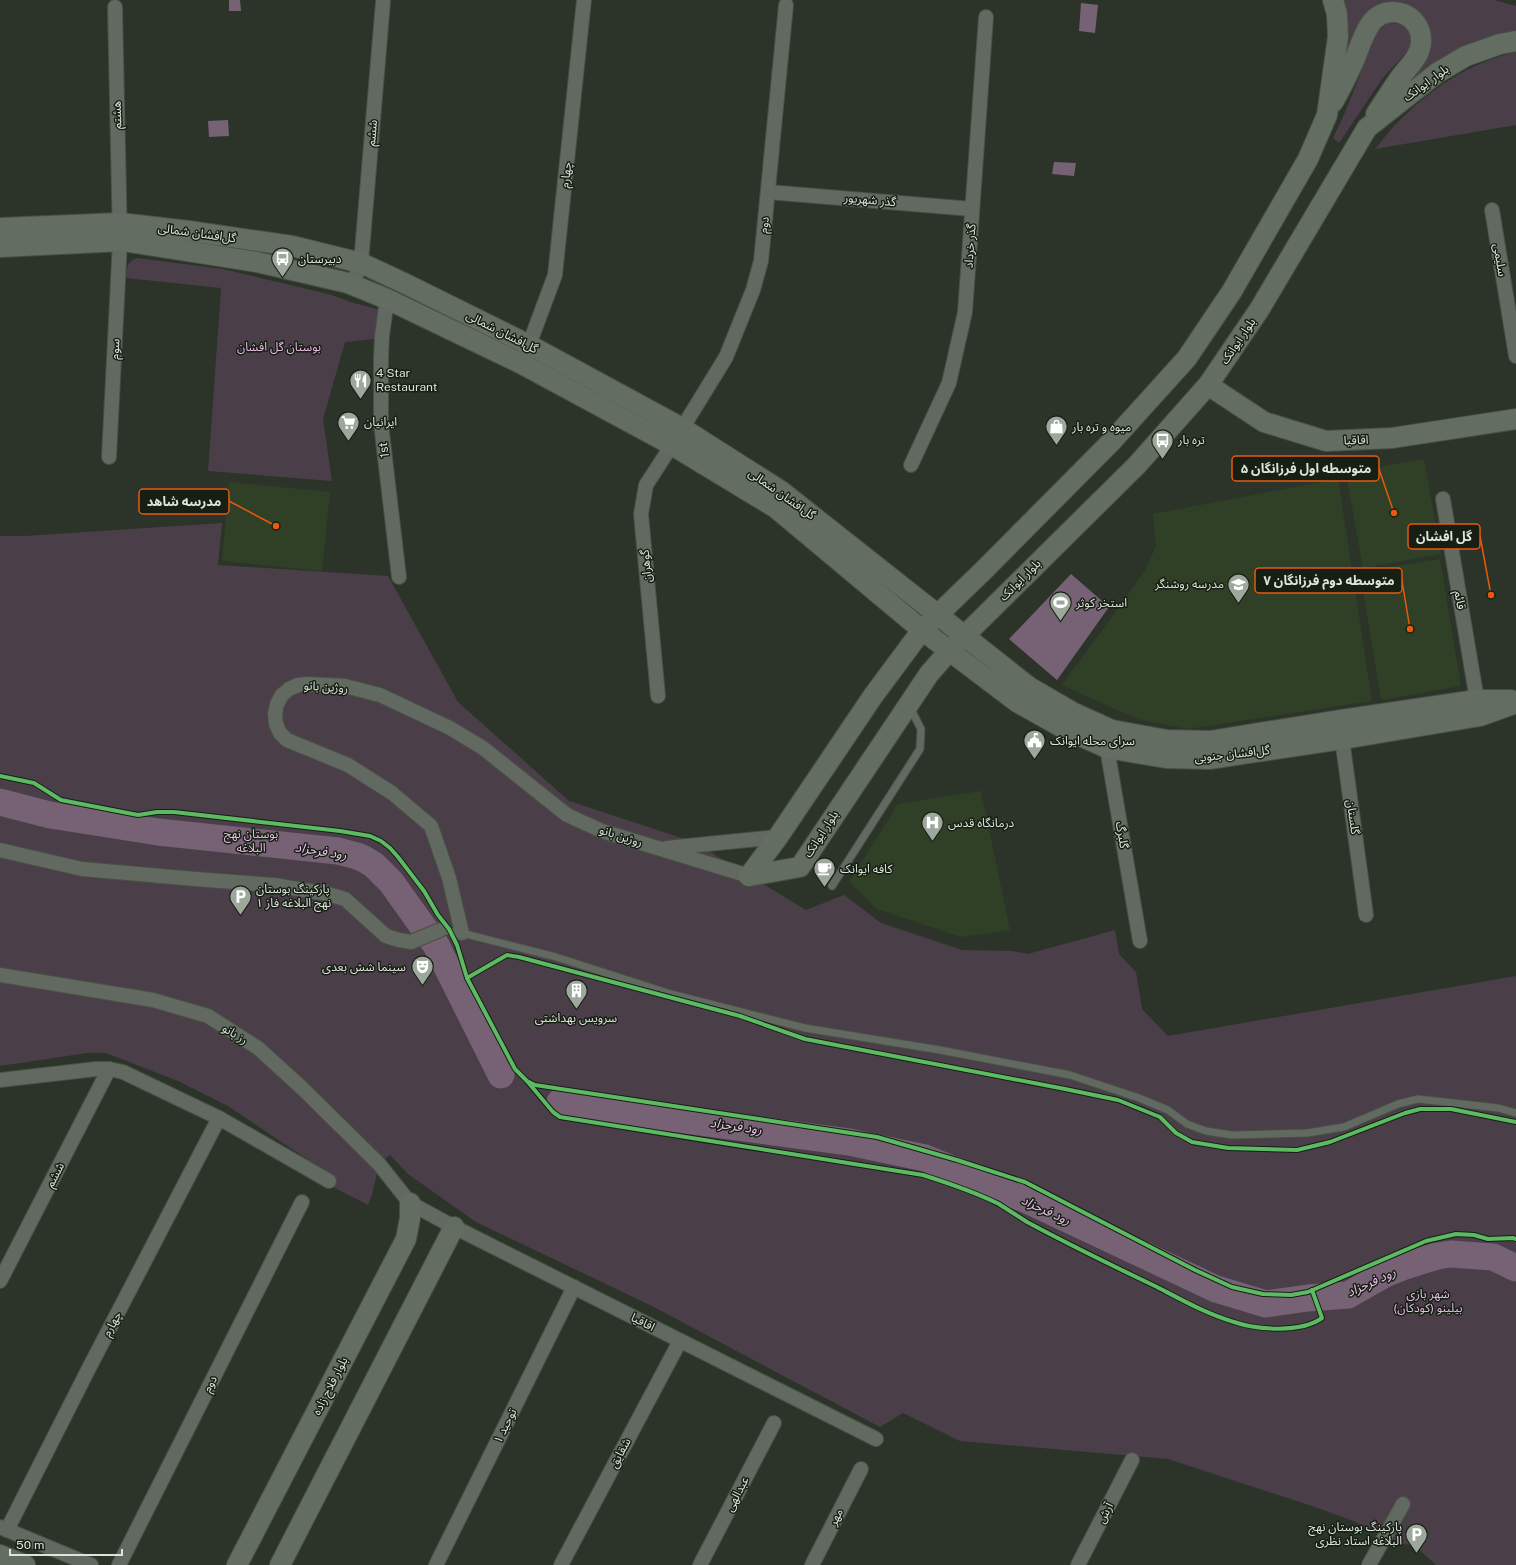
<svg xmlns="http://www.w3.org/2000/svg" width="1516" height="1565" font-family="'Public Sans','Noto Sans Arabic',sans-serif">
<rect width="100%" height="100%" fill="#2c3429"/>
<g fill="#2f4027">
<path d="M 1424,459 L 1441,554 L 1363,568 L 1346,473 Z"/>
<path d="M 1338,479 L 1372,701 L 1187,729 L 1137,719 L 1062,685 L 1145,571 L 1156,546 L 1153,514 Z"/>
<path d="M 229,482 L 330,492 L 322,571 L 222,561 Z"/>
<path d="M 1440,559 L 1461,686 L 1381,700 L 1360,572 Z"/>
<path d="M 981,791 L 1010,930 L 961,937 L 877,909 L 849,882 L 898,804 Z"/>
</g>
<g fill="#4a3f49">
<path d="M 1342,0 L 1494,0 L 1516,6 L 1516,33 L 1425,70 L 1407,83 L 1425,55 L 1393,5 L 1344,61 Z"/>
<path d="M 1388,23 C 1405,23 1413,29 1411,47 L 1382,79 L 1339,143 L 1333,138 L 1344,115 L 1377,32 Z"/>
<path d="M 1516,52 L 1516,125 L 1375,149 C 1382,141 1389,131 1397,123 C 1431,89 1468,63 1516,52 Z"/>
<path d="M 137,258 L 223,269 L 332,295 L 350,302 L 381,310 L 374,339 L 345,342 L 323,419 L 332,481 L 208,471 L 221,288 L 126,278 C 126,268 127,262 137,258 Z"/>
<path d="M 222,523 L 218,565 L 388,576 L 458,702 L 569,801 L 694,842 L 806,910 L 844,895 L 881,923 L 962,950 L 1012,951 L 1028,954 L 1115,930 L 1119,954 L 1136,972 L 1142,1009 L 1168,1036 L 1516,976 L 1516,1565 L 1436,1565 L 1414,1545 L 1403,1544 L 1353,1521 L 1315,1507 L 1168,1459 L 960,1441 L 903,1413 L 880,1427 L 652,1306 L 476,1222 L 408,1174 L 390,1155 L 379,1164 L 372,1195 L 368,1205 L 333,1187 L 335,1178 L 228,1106 L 178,1081 L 106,1053 L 87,1053 L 0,1066 L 0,536 L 25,536 Z"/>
</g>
<g fill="#766274">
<path d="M 229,0 L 240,0 L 241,11 L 229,11 Z"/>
<path d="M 1081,3 L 1098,5 L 1095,33 L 1079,31 Z"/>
<path d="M 228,120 L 229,136 L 209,137 L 208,121 Z"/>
<path d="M 1054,162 L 1076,163 L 1074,176 L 1052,174 Z"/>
<path d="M 1071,574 L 1109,607 L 1057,680 L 1009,639 Z"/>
</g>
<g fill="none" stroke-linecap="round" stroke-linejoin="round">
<g stroke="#766274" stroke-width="27">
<path d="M 0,802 L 50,815 L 158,832 L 338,851 L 357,856 L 364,859 L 374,865 L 391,882 L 436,945 L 501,1075"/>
<path d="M 560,1102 L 567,1104 L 849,1142 L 925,1158 L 1027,1200 L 1216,1289 L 1266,1304 L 1308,1298 L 1348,1295 L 1385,1274 L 1405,1266 L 1437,1256 L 1451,1254 L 1493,1257 L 1516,1268"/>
</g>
<defs>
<g id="lane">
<path d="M 832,886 L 920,749 L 921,729 L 910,707"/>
<path d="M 440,930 L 462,933 L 556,957 L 671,994 L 805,1028 L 940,1050 L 1070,1075 L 1139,1098 L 1168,1110 L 1187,1124 L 1206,1131 L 1232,1135 L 1307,1133 L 1344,1127 L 1398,1104 L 1418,1099 L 1498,1108 L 1516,1113"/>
</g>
<g id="street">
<path d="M 768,192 L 972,209"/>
<path d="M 1492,210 L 1516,356"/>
<path d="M 352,285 L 361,263 L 383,2"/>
<path d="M 387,299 L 382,336 L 381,359 L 381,424 L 399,577"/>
<path d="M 526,353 L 555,275 L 584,0"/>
<path d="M 109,457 L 120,241 L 115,7"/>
<path d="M 911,465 L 949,383 L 965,312 L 986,17"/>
<path d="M 1443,499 L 1477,700"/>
<path d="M 658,696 L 641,514 L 646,485 L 672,445 L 726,357 L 753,290 L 761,261 L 786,5"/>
<path d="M 1341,731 L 1366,915"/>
<path d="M 1109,740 L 1107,748 L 1140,941"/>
<path d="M 667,848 L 778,837"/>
<path d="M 0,850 L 82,869 L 195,879 L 274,885 L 328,894 L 345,899 L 386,936 L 399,940 L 411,942 L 440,930"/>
<path d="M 462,933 L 449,878 L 431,826 L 392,793 L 348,765 L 287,740 L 280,733 L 276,724 L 275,714 L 277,704 L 282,695 L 289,689 L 298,685 L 308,684 L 345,686 L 380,695 L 450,728 L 483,748 L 567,815 L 602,831 L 749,876"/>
<path d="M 0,975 L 153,1000 L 208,1016 L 258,1048 L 302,1088 L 379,1164 L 410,1203 L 454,1227 L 876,1439"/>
<path d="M 0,1080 L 96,1069 L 109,1069 L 123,1072 L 219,1118 L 329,1181"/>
<path d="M 0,1281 L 109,1069"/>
<path d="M 0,1527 L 91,1565"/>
<path d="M 7,1530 L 88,1370 L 219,1118"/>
<path d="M 119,1565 L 302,1202"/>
<path d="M 436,1565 L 574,1287"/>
<path d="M 561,1565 L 680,1341"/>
<path d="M 700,1565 L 774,1423"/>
<path d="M 812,1565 L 861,1469"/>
<path d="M 1078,1565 L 1132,1460"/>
<path d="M 1369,1565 L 1403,1504"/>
</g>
<g id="secondary">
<path d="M 1333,102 C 1342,87 1349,72 1356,56 C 1360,45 1364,33 1371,23 C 1388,1 1423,14 1421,43 C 1420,57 1407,68 1399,79 C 1391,91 1383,103 1376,114"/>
<path d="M 0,228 L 120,223 L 189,231 L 292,246 L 361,263 L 406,284 L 529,345 L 682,428 L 781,491 L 1029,687 L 1072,712 L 1112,730 L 1167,740 L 1210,741 L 1340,720 L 1477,700 L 1511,700"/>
<path d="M 0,247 L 123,241 L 257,262 L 348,283 L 387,299 L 522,364 L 672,445 L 776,508 L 922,630 L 1017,702 L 1065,729 L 1107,748 L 1166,758 L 1209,759 L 1342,739 L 1480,716 L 1516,703"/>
<path d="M 1208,385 L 1264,422 L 1326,441 L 1392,438 L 1516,419"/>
<path d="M 749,876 L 800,867 L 929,674 L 949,651 L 1137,465 L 1208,385 L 1259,310 L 1367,128 L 1437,73 L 1466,56 L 1500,44 L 1516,41"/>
<path d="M 749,876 L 778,837 L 873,696 L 922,630 L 984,570 L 1112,441 L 1187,358 L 1232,291 L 1308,159 L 1327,115 L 1338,37 L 1337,14 L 1333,0"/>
<path d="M 0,1555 L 25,1565"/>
<path d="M 237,1565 L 406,1239 L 410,1218 L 410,1203"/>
<path d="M 280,1565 L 454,1227"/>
</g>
</defs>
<use href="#lane" stroke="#485045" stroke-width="9"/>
<use href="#street" stroke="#485045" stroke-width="16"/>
<use href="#secondary" stroke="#485045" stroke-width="22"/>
<use href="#lane" stroke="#626960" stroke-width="7"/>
<use href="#street" stroke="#626960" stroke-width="14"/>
<use href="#secondary" stroke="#646d61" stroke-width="20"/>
<defs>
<g id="cycleway">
<path d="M 0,776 L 34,783 L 61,800 L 138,815 L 157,812 L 174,812 L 340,831 L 370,836 L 381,841 L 390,848 L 398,857 L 424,891 L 438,915 L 449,929 L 457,945 L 467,978"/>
<path d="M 527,1081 L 553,1112 L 560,1117 L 923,1175 C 948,1183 975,1192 999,1204 C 1008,1210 1018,1216 1027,1222 C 1070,1245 1113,1266 1157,1287 C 1182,1300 1207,1314 1234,1322 C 1258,1330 1301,1333 1322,1318 L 1312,1290"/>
<path d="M 1516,1122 L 1451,1109 L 1420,1109 L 1405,1113 L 1330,1142 L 1297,1150 L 1228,1148 L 1192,1142 L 1176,1133 L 1160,1117 L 1118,1100 L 1065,1089 L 805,1039 L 740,1016 L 519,957 L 507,955 L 467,978 L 515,1069 L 527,1081 L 535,1085 L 877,1137 L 957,1160 L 1025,1182 L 1195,1270 L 1232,1287 L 1263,1294 L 1291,1295 L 1308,1292 L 1426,1241 L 1456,1234 L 1474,1235 L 1488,1239 L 1513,1238 L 1516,1239"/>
</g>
</defs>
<use href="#cycleway" stroke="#171e14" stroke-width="6"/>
<use href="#cycleway" stroke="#5cba63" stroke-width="4"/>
</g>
<defs>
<symbol id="bus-pin" viewBox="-11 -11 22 30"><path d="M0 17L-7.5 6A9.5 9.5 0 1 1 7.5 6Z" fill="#9ea79b" stroke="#171e14"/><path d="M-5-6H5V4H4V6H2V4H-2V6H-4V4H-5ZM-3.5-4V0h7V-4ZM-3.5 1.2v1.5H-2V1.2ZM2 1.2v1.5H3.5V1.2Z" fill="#fff"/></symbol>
<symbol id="restaurant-pin" viewBox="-11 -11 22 30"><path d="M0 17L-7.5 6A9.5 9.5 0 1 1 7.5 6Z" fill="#9ea79b" stroke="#171e14"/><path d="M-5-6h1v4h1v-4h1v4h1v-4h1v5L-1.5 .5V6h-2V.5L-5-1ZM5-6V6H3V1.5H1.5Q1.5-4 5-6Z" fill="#fff"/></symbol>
<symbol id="supermarket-pin" viewBox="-11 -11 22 30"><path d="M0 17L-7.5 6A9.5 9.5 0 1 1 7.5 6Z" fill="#9ea79b" stroke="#171e14"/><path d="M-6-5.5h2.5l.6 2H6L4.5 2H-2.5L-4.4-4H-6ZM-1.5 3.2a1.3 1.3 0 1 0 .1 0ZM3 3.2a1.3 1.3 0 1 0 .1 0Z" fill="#fff"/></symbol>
<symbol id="shop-pin" viewBox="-11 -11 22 30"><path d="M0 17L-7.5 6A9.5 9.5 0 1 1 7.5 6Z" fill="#9ea79b" stroke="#171e14"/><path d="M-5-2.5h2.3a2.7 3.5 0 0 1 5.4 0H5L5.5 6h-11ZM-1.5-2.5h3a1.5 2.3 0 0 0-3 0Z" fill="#fff"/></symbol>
<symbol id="school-pin" viewBox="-11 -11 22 30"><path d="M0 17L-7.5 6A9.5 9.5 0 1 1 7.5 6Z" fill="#9ea79b" stroke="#171e14"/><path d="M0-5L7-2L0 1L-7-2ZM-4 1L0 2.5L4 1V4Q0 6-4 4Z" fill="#fff"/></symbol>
<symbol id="stadium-pin" viewBox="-11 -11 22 30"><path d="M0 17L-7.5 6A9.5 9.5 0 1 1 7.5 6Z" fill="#9ea79b" stroke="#171e14"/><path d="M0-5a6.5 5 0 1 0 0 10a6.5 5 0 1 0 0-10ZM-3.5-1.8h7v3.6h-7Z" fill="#fff"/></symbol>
<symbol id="civic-pin" viewBox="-11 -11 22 30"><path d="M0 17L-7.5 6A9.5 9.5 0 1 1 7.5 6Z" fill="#9ea79b" stroke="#171e14"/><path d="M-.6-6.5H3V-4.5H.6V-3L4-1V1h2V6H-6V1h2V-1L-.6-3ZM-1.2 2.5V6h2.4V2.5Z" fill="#fff"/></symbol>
<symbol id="hospital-pin" viewBox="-11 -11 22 30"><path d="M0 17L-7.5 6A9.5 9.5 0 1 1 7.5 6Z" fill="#9ea79b" stroke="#171e14"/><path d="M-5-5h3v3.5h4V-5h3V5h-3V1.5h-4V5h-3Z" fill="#fff"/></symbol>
<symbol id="cafe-pin" viewBox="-11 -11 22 30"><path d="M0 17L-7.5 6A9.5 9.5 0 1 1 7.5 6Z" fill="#9ea79b" stroke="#171e14"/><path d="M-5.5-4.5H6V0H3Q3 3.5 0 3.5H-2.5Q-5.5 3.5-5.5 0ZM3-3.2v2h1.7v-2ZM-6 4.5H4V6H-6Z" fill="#fff"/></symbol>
<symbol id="parking-pin" viewBox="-11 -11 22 30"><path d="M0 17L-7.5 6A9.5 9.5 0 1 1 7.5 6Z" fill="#9ea79b" stroke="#171e14"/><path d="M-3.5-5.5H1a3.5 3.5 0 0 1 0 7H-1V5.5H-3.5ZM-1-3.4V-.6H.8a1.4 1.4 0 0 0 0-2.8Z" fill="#fff"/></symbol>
<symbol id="theatre-pin" viewBox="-11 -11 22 30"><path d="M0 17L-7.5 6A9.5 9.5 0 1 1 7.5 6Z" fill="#9ea79b" stroke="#171e14"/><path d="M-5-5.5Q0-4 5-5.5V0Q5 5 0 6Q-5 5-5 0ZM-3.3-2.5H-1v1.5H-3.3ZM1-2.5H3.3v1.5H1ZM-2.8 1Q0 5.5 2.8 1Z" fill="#fff"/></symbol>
<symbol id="building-pin" viewBox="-11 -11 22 30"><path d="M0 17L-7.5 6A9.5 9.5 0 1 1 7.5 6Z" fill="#9ea79b" stroke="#171e14"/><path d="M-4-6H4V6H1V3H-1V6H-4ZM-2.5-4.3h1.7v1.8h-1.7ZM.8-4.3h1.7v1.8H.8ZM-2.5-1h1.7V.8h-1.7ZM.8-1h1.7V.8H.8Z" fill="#fff"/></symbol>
</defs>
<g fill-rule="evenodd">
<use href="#bus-pin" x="270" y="246" width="25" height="34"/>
<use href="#restaurant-pin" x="348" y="368" width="25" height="34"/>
<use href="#supermarket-pin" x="336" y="410" width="25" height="34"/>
<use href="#shop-pin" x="1044" y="414" width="25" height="34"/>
<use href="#bus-pin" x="1150" y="428" width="25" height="34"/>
<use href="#school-pin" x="1226" y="572" width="25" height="34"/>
<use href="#stadium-pin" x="1048" y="590" width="25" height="34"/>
<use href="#civic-pin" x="1022" y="728" width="25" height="34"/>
<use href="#hospital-pin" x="920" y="810" width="25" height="34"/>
<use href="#cafe-pin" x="812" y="856" width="25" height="34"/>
<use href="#parking-pin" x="228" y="884" width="25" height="34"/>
<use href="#theatre-pin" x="410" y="954" width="25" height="34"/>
<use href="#building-pin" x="564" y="978" width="25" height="34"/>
<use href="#parking-pin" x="1404" y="1522" width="25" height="34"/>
</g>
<g text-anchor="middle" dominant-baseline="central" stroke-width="3" stroke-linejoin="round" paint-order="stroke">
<g font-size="12" fill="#dbe5d8" stroke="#171e14">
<text transform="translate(1426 83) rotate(-36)">بلوار ایوانک</text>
<text transform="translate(117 115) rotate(-91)">هشتم</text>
<text transform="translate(372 133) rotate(-85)">ششم</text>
<text transform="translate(566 175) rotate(-84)">چهارم</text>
<text transform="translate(870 200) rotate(5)">گذر شهریور</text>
<text transform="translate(764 225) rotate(-84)">دوم</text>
<text transform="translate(197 233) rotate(8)">گل‌افشان شمالی</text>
<text transform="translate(970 246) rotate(-86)">گذر خرداد</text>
<text transform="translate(1500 260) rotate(81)">سلیمی</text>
<text transform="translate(502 332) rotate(27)">گل‌افشان شمالی</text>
<text transform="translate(1238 341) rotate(-56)">بلوار ایوانک</text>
<text transform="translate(115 349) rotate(-87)">سوم</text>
<text transform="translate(1356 440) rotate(-2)">اقاقیا</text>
<text transform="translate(384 450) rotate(-97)">1st</text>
<text transform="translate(782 494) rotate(35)">گل‌افشان شمالی</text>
<text transform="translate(646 566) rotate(-95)">گوهران</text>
<text transform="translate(1020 580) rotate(-45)">بلوار ایوانک</text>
<text transform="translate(1460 600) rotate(80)">قائم</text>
<text transform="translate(326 687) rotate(4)">روژین بانو</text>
<text transform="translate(1232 754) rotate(-6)">گل‌افشان جنوبی</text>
<text transform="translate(1353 817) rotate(82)">گلستان</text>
<text transform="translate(821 834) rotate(-57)">بلوار ایوانک</text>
<text transform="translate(1122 835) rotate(80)">گلبرگ</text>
<text transform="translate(621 836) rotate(18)">روژین بانو</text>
<text transform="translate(235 1034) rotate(32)">رز بانو</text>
<text transform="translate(55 1175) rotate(-63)">ششم</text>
<text transform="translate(643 1322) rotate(27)">اقاقیا</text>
<text transform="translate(112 1324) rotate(-62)">چهارم</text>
<text transform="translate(210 1384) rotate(-63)">دوم</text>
<text transform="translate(330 1386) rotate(-63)">بلوار فلاح زاده</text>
<text transform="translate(505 1426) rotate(-64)">توحید ۱</text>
<text transform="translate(620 1453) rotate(-62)">شقایق</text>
<text transform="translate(737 1494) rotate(-63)">عبدالهی</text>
<text transform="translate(1105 1513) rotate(-63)">آرش</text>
<text transform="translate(836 1517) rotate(-63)">مهر</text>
</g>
<g font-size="12" fill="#dbe5d8" stroke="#171e14" text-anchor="start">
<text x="298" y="259">دبیرستان</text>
<text x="376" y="373">4 Star<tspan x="376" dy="14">Restaurant</tspan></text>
<text x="364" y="422">ایرانیان</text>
<text x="1072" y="427">میوه و تره بار</text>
<text x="1178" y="440">تره بار</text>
<text x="1224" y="584" text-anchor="end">مدرسه روشنگر</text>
<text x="1076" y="603">استخر کوثر</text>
<text x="1050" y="741">سرای محله ایوانک</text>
<text x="948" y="823">درمانگاه قدس</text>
<text x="840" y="869">کافه ایوانک</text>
<text x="256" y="889">پارکینگ بوستان<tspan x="256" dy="14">نهج البلاغه فاز ۱</tspan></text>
<text x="406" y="967" text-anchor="end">سینما شش بعدی</text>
<text x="576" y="1018" text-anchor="middle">سرویس بهداشتی</text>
<text x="1402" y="1527" text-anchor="end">پارکینگ بوستان نهج<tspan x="1402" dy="14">البلاغه استاد نظری</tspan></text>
</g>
<g font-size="12" fill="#e7bde4" stroke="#171e14">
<text x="279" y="347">بوستان گل افشان</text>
<text x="251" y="834">بوستان نهج<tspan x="251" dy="14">البلاغه</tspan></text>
<text x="1428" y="1294">شهر بازی<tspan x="1428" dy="14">بیلینو (کودکان)</tspan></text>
</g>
<g font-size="13" font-style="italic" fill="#eec4eb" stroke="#171e14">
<text transform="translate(321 851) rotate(9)">رود فرحزاد</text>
<text transform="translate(736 1126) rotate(8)">رود فرحزاد</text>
<text transform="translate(1046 1210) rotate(25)">رود فرحزاد</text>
<text transform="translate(1371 1282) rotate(-25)">رود فرحزاد</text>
</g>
</g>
<path fill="none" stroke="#e8590c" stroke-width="1.5" d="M1394 513L1379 469M276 526L229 501M1491 595L1480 536M1410 629L1402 581"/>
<g fill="#e8590c" stroke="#171e14" stroke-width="1.5">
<circle cx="1394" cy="513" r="4"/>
<circle cx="276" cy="526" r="4"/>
<circle cx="1491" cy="595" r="4"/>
<circle cx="1410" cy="629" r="4"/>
</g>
<g fill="#171e14" stroke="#e8590c" stroke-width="1.5">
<rect x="1232" y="456" width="147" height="25" rx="4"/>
<rect x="139" y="489" width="90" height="25" rx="4"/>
<rect x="1408" y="524" width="72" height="25" rx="4"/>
<rect x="1255" y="568" width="147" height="25" rx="4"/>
</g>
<g font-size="13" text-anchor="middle" font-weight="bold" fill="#dbe5d8">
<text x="1306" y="473">متوسطه اول فرزانگان ۵</text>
<text x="184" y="506">مدرسه شاهد</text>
<text x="1444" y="541">گل افشان</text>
<text x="1329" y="585">متوسطه دوم فرزانگان ۷</text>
</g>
<path d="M10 1549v6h112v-6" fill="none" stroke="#dbe5d8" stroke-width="2"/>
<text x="16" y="1549" font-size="12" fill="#dbe5d8" stroke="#171e14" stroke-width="3" paint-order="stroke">50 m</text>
</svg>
